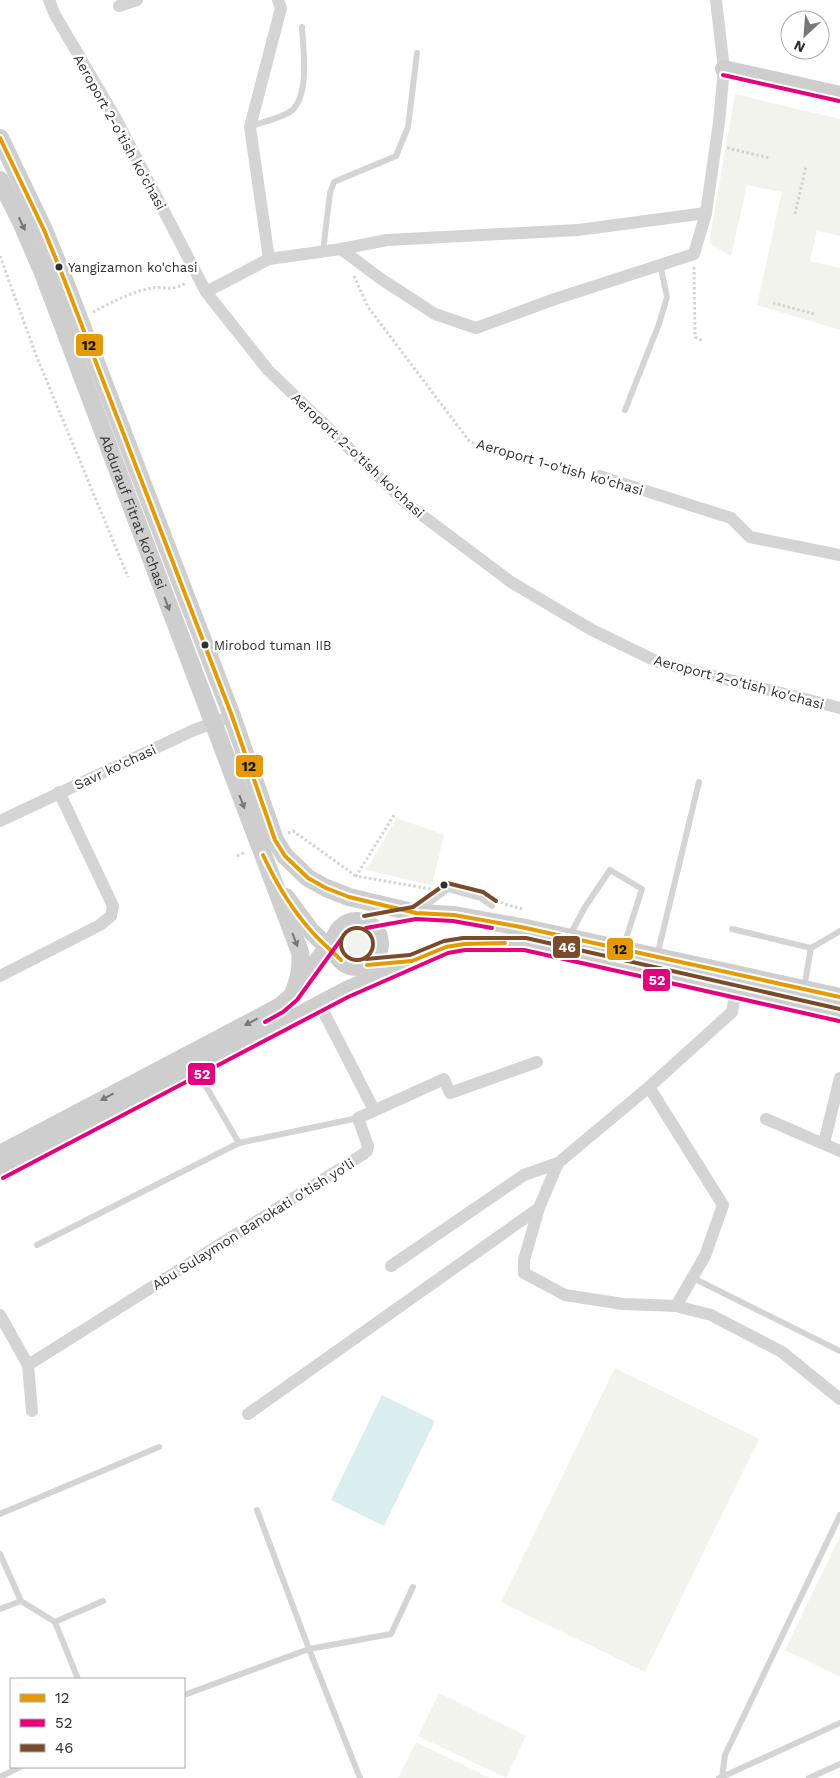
<svg xmlns="http://www.w3.org/2000/svg" width="840" height="1778" font-family="'Work Sans',sans-serif">
<rect width="100%" height="100%" fill="#fff"/>
<g fill="#f2f3ec">
<path d="M 735,94 L 840,119 L 840,236 L 817,231 L 810,261 L 840,268 L 840,330 L 757,305 L 782,192 L 747,185 L 731,256 L 709,243 Z"/>
<path d="M 397,818 L 444,835 L 432,885 L 366,870 Z"/>
<circle cx="359" cy="944" r="13"/>
<path d="M 615,1368 L 759,1439 L 645,1672 L 501,1602 Z"/>
<path d="M 840,1536 L 840,1677 L 785,1650 Z"/>
<path d="M 439,1693 L 526,1736 L 506,1778 L 418,1736 Z"/>
<path d="M 416,1742 L 490,1778 L 398,1778 Z"/>
</g>
<path fill="#daedef" d="M 382,1395 L 435,1421 L 384,1526 L 331,1500 Z"/>
<g fill="none" stroke-linecap="round" stroke-linejoin="round">
<g stroke="#d4d4d4" stroke-width="3" stroke-dasharray="2.5 2.5" stroke-linecap="butt">
<path d="M 727,148 L 770,158"/>
<path d="M 795,214 L 806,166"/>
<path d="M 0,256 L 36,355 L 128,577"/>
<path d="M 694,267 L 695,337 L 704,341"/>
<path d="M 354,276 L 368,307 L 470,442 L 587,473"/>
<path d="M 773,303 L 815,314"/>
<path d="M 93,312 C 110,303 133,291 152,288 C 166,286 170,292 186,283"/>
<path d="M 394,815 L 356,876 L 431,889"/>
<path d="M 288,833 L 293,831 L 356,876"/>
<path d="M 237,856 L 246,852"/>
<path d="M 501,902 L 504,904 L 523,909"/>
</g>
<g stroke="#d4d4d4" stroke-width="6">
<path d="M 251,126 C 263,122 277,119 288,113 C 311,101 303,49 302,27"/>
<path d="M 323,251 L 330,193 L 334,182 L 396,156 L 408,127 L 417,53"/>
<path d="M 625,410 L 659,324 L 667,297 L 660,264"/>
<path d="M 421,909 L 448,889 L 481,898 L 492,906"/>
<path d="M 732,929 L 811,948"/>
<path d="M 570,935 L 585,907 L 610,870 L 642,889 L 623,948"/>
<path d="M 657,956 L 699,782"/>
<path d="M 804,988 L 811,948 L 840,931"/>
<path d="M 197,1071 L 239,1143 L 358,1118"/>
<path d="M 37,1245 L 239,1143"/>
<path d="M 693,1278 L 840,1351"/>
<path d="M 257,1510 L 309,1649 L 360,1778"/>
<path d="M 0,1514 L 159,1447"/>
<path d="M 0,1554 L 21,1601 L 55,1622 L 78,1679"/>
<path d="M 0,1609 L 21,1601"/>
<path d="M 55,1622 L 103,1601"/>
<path d="M 184,1695 L 309,1649 L 391,1634 L 413,1587"/>
<path d="M 0,1777 L 20,1767"/>
<path d="M 722,1777 L 840,1723"/>
<path d="M 719,1778 L 722,1777 L 725,1755 L 840,1515"/>
<path d="M 809,1778 L 840,1764"/>
</g>
<g stroke="#d4d4d4" stroke-width="12">
<path d="M 49,0 L 55,15 L 115,117 L 206,292 L 268,370 L 407,504 L 511,582 L 592,630 L 658,662 L 840,708"/>
<path d="M 119,6 L 137,0"/>
<path d="M 341,249 L 387,240 L 578,230 L 706,213"/>
<path d="M 269,259 L 250,127 L 281,8 L 278,0"/>
<path d="M 206,292 L 269,259 L 341,249 L 381,279 L 435,314 L 476,328 L 555,299 L 694,254 L 706,213 L 719,122 L 724,69 L 716,0"/>
<path d="M 599,476 L 731,518 L 750,537 L 840,555"/>
<path d="M 0,821 L 194,730 L 232,716"/>
<path d="M 0,976 L 100,925 L 111,916 L 113,906 L 59,792"/>
<path d="M 320,1005 L 374,1110"/>
<path d="M 649,1087 L 723,1205 L 705,1256 L 676,1306"/>
<path d="M 766,1119 L 840,1151"/>
<path d="M 824,1143 L 840,1078"/>
<path d="M 539,1208 L 524,1260 L 524,1273 L 565,1295 L 623,1304 L 676,1306 L 711,1315 L 782,1352 L 840,1399"/>
<path d="M 391,1266 L 524,1175 L 558,1163"/>
<path d="M 0,1315 L 28,1365"/>
<path d="M 32,1411 L 28,1365 L 362,1155 L 367,1151 L 368,1146 L 358,1118 L 444,1079 L 450,1093 L 537,1062"/>
<path d="M 248,1414 L 539,1208 L 558,1163 L 649,1087 L 732,1012 L 737,985"/>
</g>
<g stroke="#cecece" stroke-width="18">
<path d="M 724,69 L 840,95"/>
<path d="M 0,138 L 44,230 L 62,274 L 232,716 L 275,840 L 285,856 L 308,878 L 326,888 L 349,897 L 416,913 L 454,915 L 521,927 L 840,997"/>
<path id="s1" d="M 0,180 L 21,222 L 43,273 L 300,952 C 302,968 299,981 292,996"/>
<path d="M 286,897 L 311,931 L 336,955"/>
<circle cx="357" cy="944" r="23"/>
<path d="M 0,1154 L 279,1007 L 292,996 L 337,934"/>
<path d="M 0,1172 L 345,991 L 429,953 L 446,947 L 464,944 L 504,943 L 525,944 L 840,1015"/>
</g>
<defs>
<g id="bus-1">
<path d="M 0,138 L 44,230 L 62,274 L 232,716 L 275,840 L 285,856 L 308,878 L 326,888 L 349,897 L 416,913 L 454,915 L 521,927 L 840,997"/>
<path d="M 263,855 C 276,883 292,910 313,933 C 322,943 332,951 341,960"/>
<path d="M 367,965 L 412,961 L 446,947 L 464,944 L 505,943"/>
</g>
<g id="bus-2">
<path d="M 723,75 L 839,101"/>
<path d="M 366,928 L 416,919 L 453,921 L 492,928"/>
<path d="M 265,1022 L 283,1012 L 297,1000 L 342,938"/>
<path d="M 3,1178 L 348,997 L 448,953 L 465,950 L 524,950 L 839,1021"/>
</g>
<g id="bus-3">
<path d="M 364,916 L 413,907 L 447,883 L 483,892 L 496,901"/>
<circle cx="357" cy="944" r="16"/>
<path d="M 366,959 L 410,955 L 444,941 L 463,938 L 526,938 L 840,1009"/>
</g>
</defs>
<use href="#bus-1" stroke="#fff" stroke-width="8"/>
<use href="#bus-2" stroke="#fff" stroke-width="8"/>
<use href="#bus-3" stroke="#fff" stroke-width="8"/>
<use href="#bus-1" stroke="#e39a05" stroke-width="4"/>
<use href="#bus-2" stroke="#e5007d" stroke-width="4"/>
<use href="#bus-3" stroke="#7a4b2a" stroke-width="4"/>
</g>
<defs><path id="oneway-solid" d="M-6-.8H1V-3.2L6.5 0L1 3.2V.8H-6Z" transform="scale(1.25)"/></defs>
<g fill="#777">
<use href="#oneway-solid" transform="translate(22 224) rotate(65)"/>
<use href="#oneway-solid" transform="translate(167 604) rotate(69)"/>
<use href="#oneway-solid" transform="translate(242 802) rotate(69)"/>
<use href="#oneway-solid" transform="translate(295 940) rotate(69)"/>
<use href="#oneway-solid" transform="translate(251 1022) rotate(152)"/>
<use href="#oneway-solid" transform="translate(107 1097) rotate(152)"/>
</g>
<g fill="#303030" stroke="#fff" stroke-width="2">
<circle cx="59" cy="267" r="4.5"/>
<circle cx="205" cy="645" r="4.5"/>
<circle cx="444" cy="885" r="4.5"/>
</g>
<g text-anchor="middle" dominant-baseline="central" stroke-width="5" stroke-linejoin="round" paint-order="stroke">
<g font-size="13" fill="#303030" stroke="#fff" text-anchor="start">
<text x="68" y="267">Yangizamon ko'chasi</text>
<text x="214" y="645">Mirobod tuman IIB</text>
</g>
<g font-size="14" fill="#303030" stroke="#fff">
<text transform="translate(120 132) rotate(61)">Aeroport 2-o'tish ko'chasi</text>
<text transform="translate(358 455) rotate(43)">Aeroport 2-o'tish ko'chasi</text>
<text transform="translate(560 467) rotate(16)">Aeroport 1-o'tish ko'chasi</text>
<text stroke="none"><textPath href="#s1" startOffset="358">Abdurauf Fitrat ko'chasi</textPath></text>
<text transform="translate(739 682) rotate(15)">Aeroport 2-o'tish ko'chasi</text>
<text transform="translate(115 767) rotate(-25)">Savr ko'chasi</text>
<text transform="translate(253 1224) rotate(-32)">Abu Sulaymon Banokati o'tish yo'li</text>
</g>
</g>
<g stroke="#fff" stroke-width="2">
<rect x="75" y="333" width="29" height="24" rx="5" fill="#e39a05"/>
<rect x="235" y="754" width="29" height="24" rx="5" fill="#e39a05"/>
<rect x="552" y="935" width="29" height="24" rx="5" fill="#7a4b2a"/>
<rect x="606" y="937" width="28" height="24" rx="5" fill="#e39a05"/>
<rect x="642" y="968" width="29" height="24" rx="5" fill="#e5007d"/>
<rect x="187" y="1062" width="29" height="24" rx="5" fill="#e5007d"/>
</g>
<g font-size="14" text-anchor="middle" font-weight="bold" fill="#fff">
<text x="567" y="952">46</text>
<text x="657" y="985">52</text>
<text x="202" y="1079">52</text>
</g>
<g font-size="14" text-anchor="middle" font-weight="bold" fill="#111">
<text x="89" y="350">12</text>
<text x="249" y="771">12</text>
<text x="620" y="954">12</text>
</g>
<rect x="10" y="1678" width="175" height="90" fill="#ffffff" stroke="#acacac"/>
<rect x="20" y="1694" width="25" height="8" fill="#e39a05" stroke="#acacac"/>
<text x="55" y="1703" font-size="15" fill="#303030">12</text>
<rect x="20" y="1719" width="25" height="8" fill="#e5007d" stroke="#acacac"/>
<text x="55" y="1728" font-size="15" fill="#303030">52</text>
<rect x="20" y="1744" width="25" height="8" fill="#7a4b2a" stroke="#acacac"/>
<text x="55" y="1753" font-size="15" fill="#303030">46</text>
<g transform="translate(805 35) rotate(206)"><circle r="24" fill="#ffffff" stroke="#acacac"/>
<path d="M0-4L9 19L0 12L-9 19Z" fill="#787878"/>
<text y="-8" font-size="14" font-weight="bold" text-anchor="middle" fill="#303030">N</text>
</g>
</svg>
